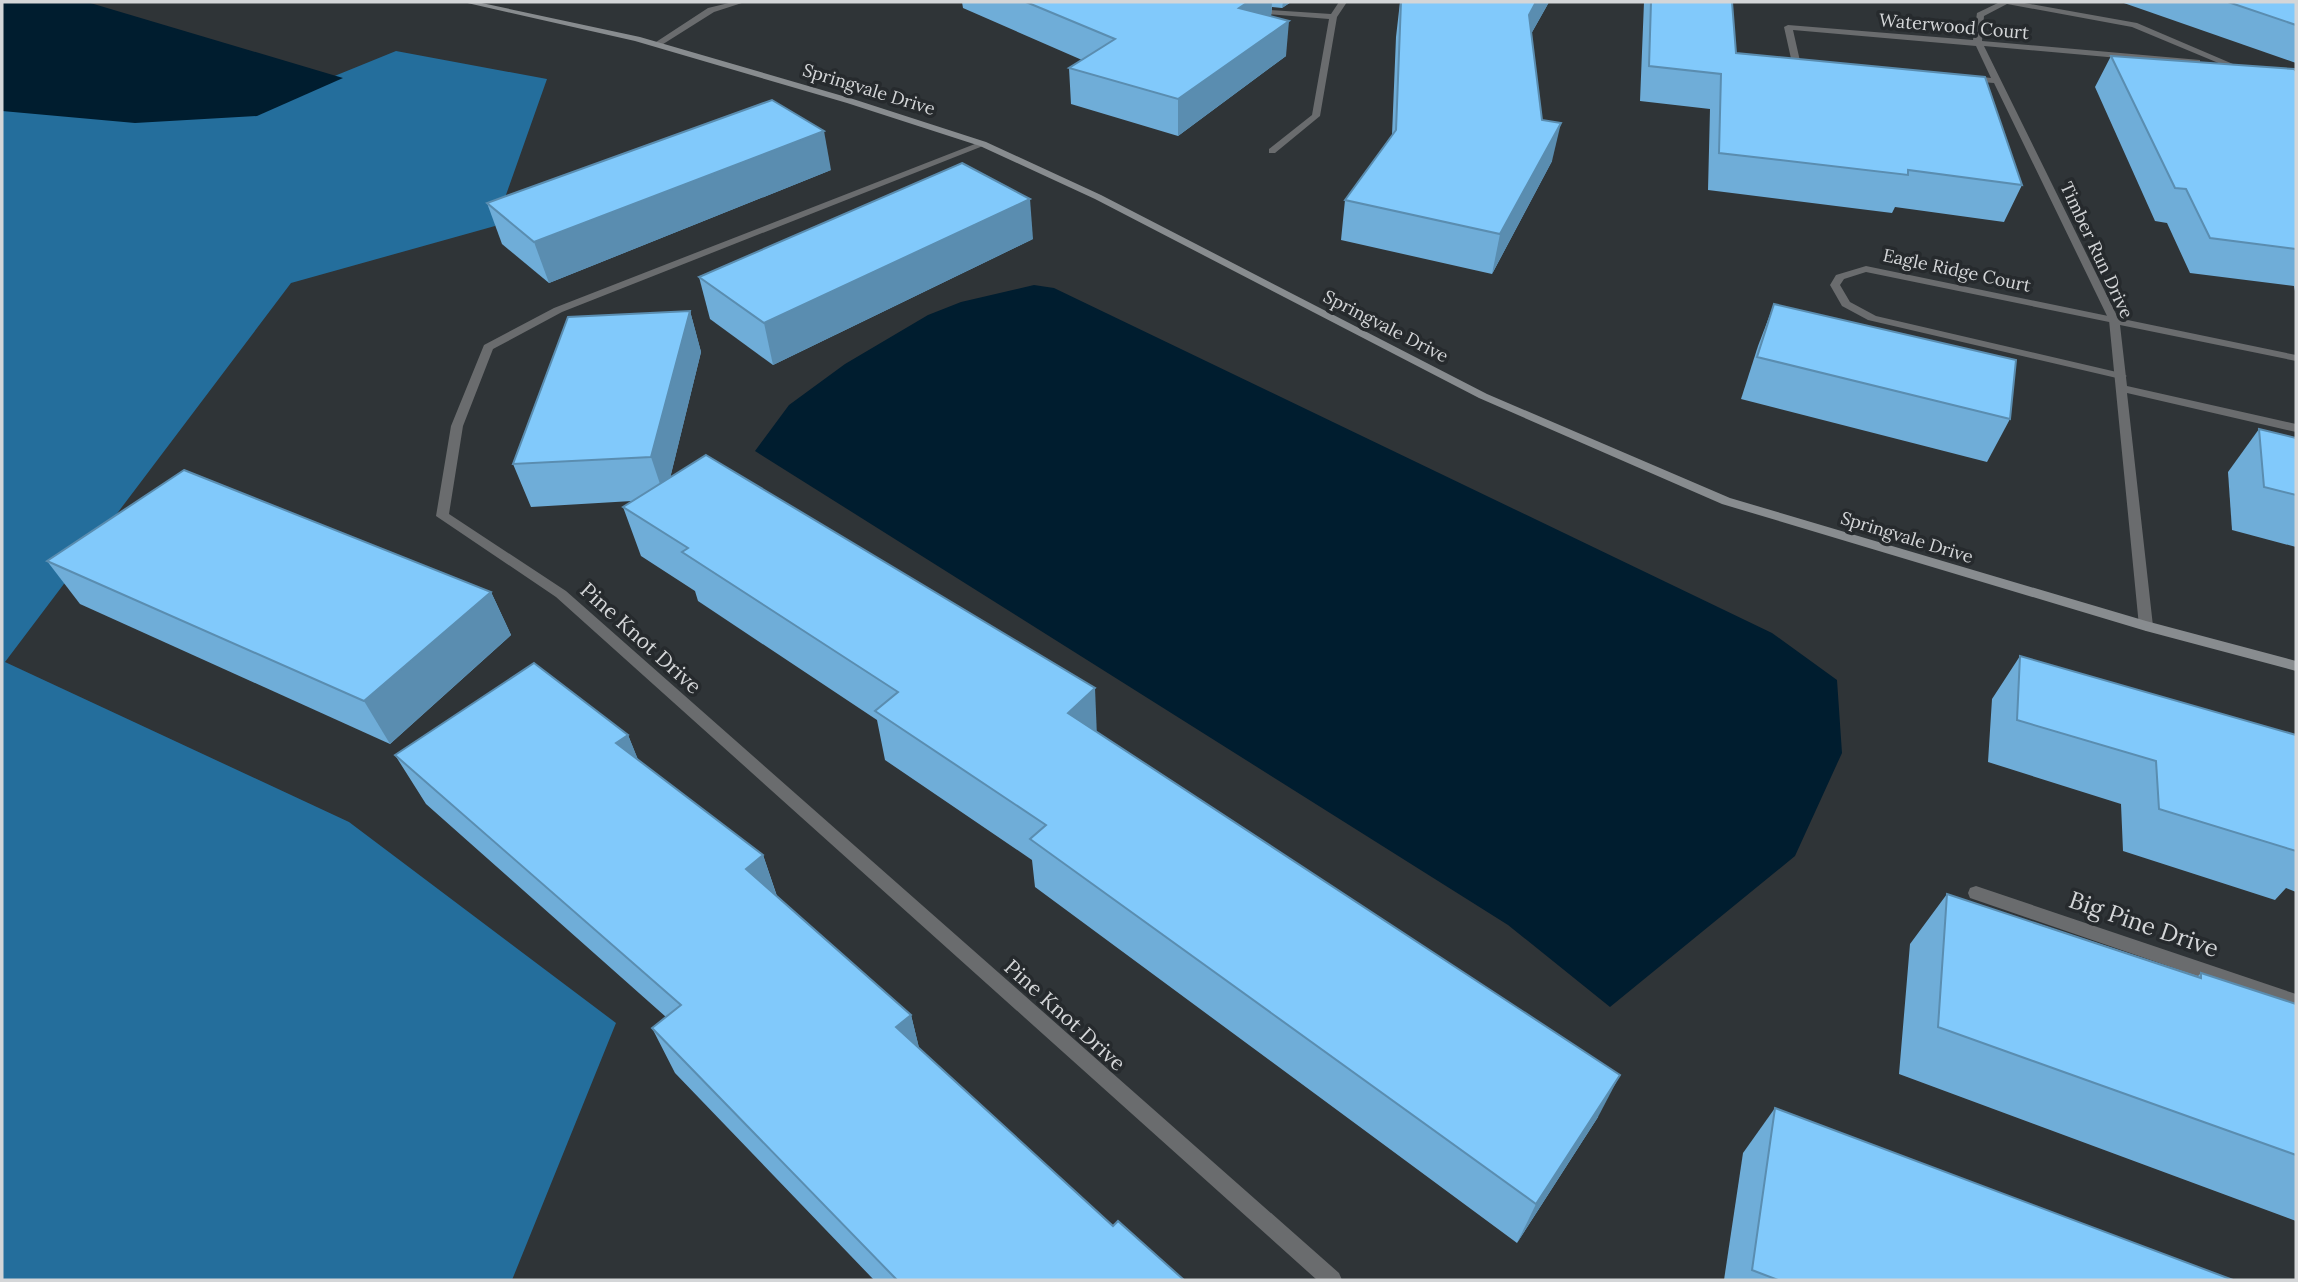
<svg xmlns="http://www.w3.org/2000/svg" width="2298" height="1282" font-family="Lora,serif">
<rect width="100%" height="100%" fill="#2f3437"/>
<path fill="#246e9c" d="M 396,51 L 547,79 L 495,226 L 291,283 L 5,662 L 349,822 L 616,1023 L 512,1280 L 2,1280 L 2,105 L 241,114 Z"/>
<g fill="#001d2f">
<path d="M 2,2 L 87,2 L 343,78 L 257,116 L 135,123 L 2,111 Z"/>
<path d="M 1034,285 L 1054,288 L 1772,633 L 1837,680 L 1842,753 L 1795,856 L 1610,1007 L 1508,925 L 755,451 L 789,405 L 845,364 L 928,315 L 961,302 Z"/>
</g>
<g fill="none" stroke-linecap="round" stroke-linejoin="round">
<path fill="#6a6c6e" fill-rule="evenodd" d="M 1866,266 L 2118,318 L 2118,322 L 2114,323 L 1866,272 L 1844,279 L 1840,285 L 1850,302 L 1876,316 L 2121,373 L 2127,376 L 2121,379 L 1868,320 L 1842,306 L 1830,285 L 1836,275 Z"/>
<g fill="#6a6c6e" fill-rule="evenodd">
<path d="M 733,2 L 745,2 L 714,12 L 660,46 L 653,44 L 708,8 Z"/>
<path d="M 1339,2 L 1347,2 L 1337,17 L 1320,116 L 1275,153 L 1269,153 L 1269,149 L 1312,115 L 1329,19 L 1253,13 L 1249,11 L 1253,9 L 1331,14 Z"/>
<path d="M 2000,2 L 2019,2 L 2137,23 L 2247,70 L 2240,72 L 2132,27 L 2007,4 L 1984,16 L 1982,41 L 2200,60 L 2200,64 L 2197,65 L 1984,46 L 2118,318 L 2296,355 L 2296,361 L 2120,325 L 2127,386 L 2296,424 L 2296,432 L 2127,393 L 2153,626 L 2146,631 L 2139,626 L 2109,320 L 1994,83 L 1967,81 L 1963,78 L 1967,75 L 1991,78 L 1976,46 L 1793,30 L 1800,61 L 1811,64 C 1807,68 1796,67 1792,63 L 1784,27 L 1788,25 L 1973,40 L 1977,13 Z"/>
<path d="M 980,142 L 988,144 L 562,312 L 493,349 L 463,426 L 449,514 L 566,591 L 1339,1273 L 1342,1280 L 1317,1280 L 556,597 L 436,516 L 451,426 L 484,345 L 554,308 Z"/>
<path d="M 1976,886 L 2296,994 L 2296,1010 L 1970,898 L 1968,893 L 1970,888 Z"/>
</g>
<path fill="#888c8f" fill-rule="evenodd" d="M 463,2 L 477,2 L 640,37 L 853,99 L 986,142 L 1101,195 L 1487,394 L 1730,498 L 2146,621 L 2296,661 L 2296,671 L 2146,631 L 1722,504 L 1479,398 L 1095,199 L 980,146 L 847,103 L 635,41 Z"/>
</g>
<g fill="#6fadd8">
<path d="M 962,2 L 1291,2 L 1282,8 L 1272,7 L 1271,16 L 1286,56 L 1178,136 L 1071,104 L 1069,68 L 1082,60 L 963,8 Z"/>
<path d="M 1400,2 L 1549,2 L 1531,34 L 1542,120 L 1552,161 L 1492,274 L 1341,240 L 1345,200 L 1392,135 L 1396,37 Z"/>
<path d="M 1644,2 L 1732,2 L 1736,53 L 2022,185 L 2004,222 L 1895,207 L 1892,213 L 1708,190 L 1710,109 L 1640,101 Z"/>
<path d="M 2121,2 L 2296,2 L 2296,63 Z"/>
<path d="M 2111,56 L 2296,71 L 2296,296 L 2294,286 L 2190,273 L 2167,223 L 2155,221 L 2095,87 Z"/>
<path d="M 831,170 L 549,283 L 502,244 L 487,203 Z"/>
<path d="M 1033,239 L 773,365 L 710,319 L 699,277 Z"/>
<path d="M 1774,304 L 2010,419 L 1987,462 L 1741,399 L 1758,346 Z"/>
<path d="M 690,311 L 701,352 L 670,478 L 1097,732 L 1598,1117 L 1517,1243 L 1035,887 L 1032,860 L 885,760 L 877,720 L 698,601 L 695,591 L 641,556 L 623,507 L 632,501 L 531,507 L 513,464 Z"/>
<path d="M 2259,429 L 2296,438 L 2296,547 L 2232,530 L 2228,472 Z"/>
<path d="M 47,561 L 491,592 L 511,635 L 390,744 L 80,604 Z"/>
<path d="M 2020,656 L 2296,735 L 2296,892 L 2286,888 L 2275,900 L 2123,851 L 2121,804 L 1988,762 L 1992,699 Z"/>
<path d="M 628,735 L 638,760 L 763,855 L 777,896 L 911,1015 L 919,1048 L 1113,1226 L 1184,1280 L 874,1280 L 675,1073 L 652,1028 L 666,1017 L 426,804 L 395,755 Z"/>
<path d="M 1947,894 L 2198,976 L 2201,973 L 2296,1004 L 2296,1221 L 1899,1074 L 1910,944 Z"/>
<path d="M 1775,1108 L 2233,1280 L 1724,1280 L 1743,1153 Z"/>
</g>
<g fill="#5a8db0">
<path d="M 1248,2 L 1272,2 L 1271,17 L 1239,8 Z"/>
<path d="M 1283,2 L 1291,2 L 1282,8 Z"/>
<path d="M 1536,2 L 1549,2 L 1522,50 L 1529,15 Z"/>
<path d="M 1289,21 L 1286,56 L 1178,136 L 1178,99 Z"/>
<path d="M 1561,123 L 1552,161 L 1492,274 L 1500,234 Z"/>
<path d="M 824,131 L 831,170 L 549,283 L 534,242 Z"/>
<path d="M 1030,199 L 1033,239 L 773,365 L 764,323 Z"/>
<path d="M 690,311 L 701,352 L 665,499 L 651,457 Z"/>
<path d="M 491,592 L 511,635 L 390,744 L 364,701 Z"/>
<path d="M 1095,688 L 1097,737 L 1068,713 Z"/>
<path d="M 628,735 L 648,784 L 616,743 Z"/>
<path d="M 763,855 L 779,903 L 746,869 Z"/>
<path d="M 911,1015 L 922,1060 L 896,1027 Z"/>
<path d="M 1620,1075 L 1598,1117 L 1517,1243 L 1536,1204 Z"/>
</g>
<g fill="#81c9fb" stroke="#5a8db0" stroke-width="2">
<path d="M 1026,2 L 1248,2 L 1239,8 L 1289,21 L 1178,99 L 1069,68 L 1115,39 Z"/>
<path d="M 1401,2 L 1536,2 L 1529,15 L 1542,120 L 1561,123 L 1500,234 L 1345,200 L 1396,130 Z"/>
<path d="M 1651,2 L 1732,2 L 1736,53 L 1985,77 L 2022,185 L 1908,170 L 1908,175 L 1719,153 L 1721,74 L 1649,66 Z"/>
<path d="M 2228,2 L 2296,2 L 2296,25 Z"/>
<path d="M 2111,56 L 2294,69 L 2296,71 L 2296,249 L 2210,238 L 2186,189 L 2175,188 Z"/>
<path d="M 772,100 L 824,131 L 534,242 L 487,203 Z"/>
<path d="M 962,163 L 1030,199 L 764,323 L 699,277 Z"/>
<path d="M 1774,304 L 2016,360 L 2010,419 L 1757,357 Z"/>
<path d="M 690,311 L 651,457 L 513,464 L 568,317 Z"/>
<path d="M 2259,429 L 2296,438 L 2296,495 L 2264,487 Z"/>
<path d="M 706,455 L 1095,688 L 1068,713 L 1620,1075 L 1536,1204 L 1030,839 L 1046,825 L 875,711 L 898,692 L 682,552 L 688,548 L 623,507 Z"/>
<path d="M 184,470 L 491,592 L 364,701 L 47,561 Z"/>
<path d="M 2020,656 L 2296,735 L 2296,851 L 2159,809 L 2156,761 L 2017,720 Z"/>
<path d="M 534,663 L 628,735 L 616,743 L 763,855 L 746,869 L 911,1015 L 896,1027 L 1113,1226 L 1118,1221 L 1184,1280 L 897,1280 L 652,1028 L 681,1005 L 395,755 Z"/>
<path d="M 1947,894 L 2201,978 L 2201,973 L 2296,1004 L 2296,1155 L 1938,1027 Z"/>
<path d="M 1775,1108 L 2233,1280 L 1778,1280 L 1752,1270 Z"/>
</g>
<g text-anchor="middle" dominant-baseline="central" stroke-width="7" stroke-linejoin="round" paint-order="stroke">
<g font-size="18" fill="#d4d6d8" stroke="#262a2d">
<text transform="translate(1954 26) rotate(5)">Waterwood Court</text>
<text transform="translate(869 89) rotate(17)">Springvale Drive</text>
<text transform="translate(2097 250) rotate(65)">Timber Run Drive</text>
<text transform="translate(1957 270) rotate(12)">Eagle Ridge Court</text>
<text transform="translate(1386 326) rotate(27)">Springvale Drive</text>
<text transform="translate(1907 537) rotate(17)">Springvale Drive</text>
</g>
<g font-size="21" fill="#d4d6d8" stroke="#262a2d">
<text transform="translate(641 638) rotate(42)">Pine Knot Drive</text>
<text transform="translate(1065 1015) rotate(42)">Pine Knot Drive</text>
</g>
<g font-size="24" fill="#d4d6d8" stroke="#262a2d">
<text transform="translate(2144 924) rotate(19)">Big Pine Drive</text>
</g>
</g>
<rect width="2298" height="1282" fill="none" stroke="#d4d6d8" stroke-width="7"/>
</svg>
